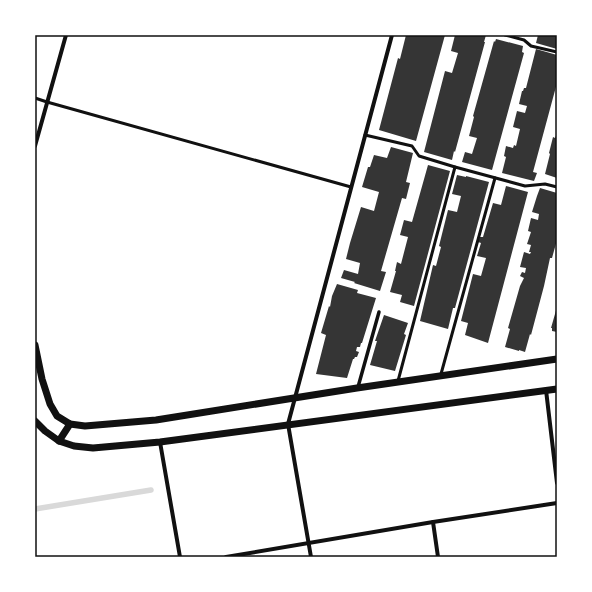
<svg xmlns="http://www.w3.org/2000/svg" width="592" height="592" font-family="'PT Sans',sans-serif">
<rect width="100%" height="100%" fill="#fff"/>
<g fill="none" stroke-linecap="round" stroke-linejoin="round">
<path stroke="#d9d9d9" stroke-width="5.5" d="M 35,509 L 151,490"/>
</g>
<g fill="#353535">
<path d="M 406,35 L 445,35 L 416,141 L 379,130 L 398,58 L 400,59 Z"/>
<path d="M 455,35 L 486,35 L 484,42 L 485,42 L 455,152 L 454,151 L 452,160 L 424,152 L 445,71 L 452,73 L 458,53 L 451,51 Z"/>
<path d="M 538,35 L 557,35 L 557,49 L 536,43 Z"/>
<path d="M 496,39 L 523,46 L 522,52 L 524,53 L 492,170 L 462,162 L 465,152 L 472,154 L 477,138 L 469,136 L 474,117 L 473,116 L 494,41 L 495,42 Z"/>
<path d="M 536,49 L 557,55 L 557,83 L 533,172 L 537,173 L 534,181 L 502,173 L 506,157 L 504,156 L 506,146 L 513,148 L 514,145 L 516,146 L 520,129 L 513,127 L 517,111 L 525,113 L 527,106 L 519,104 L 522,91 L 523,91 L 524,88 L 526,88 Z"/>
<path d="M 557,133 L 557,178 L 545,174 L 550,154 L 549,153 L 553,137 L 555,138 Z"/>
<path d="M 391,147 L 413,153 L 406,182 L 410,183 L 406,199 L 402,198 L 381,271 L 386,272 L 380,291 L 354,283 L 355,282 L 341,278 L 344,270 L 358,274 L 360,263 L 346,259 L 350,243 L 361,207 L 374,211 L 379,192 L 362,187 L 368,167 L 370,167 L 374,155 L 387,158 Z"/>
<path d="M 428,165 L 450,171 L 414,306 L 400,302 L 402,295 L 390,292 L 396,271 L 395,271 L 397,262 L 401,264 L 408,237 L 400,235 L 404,220 L 412,222 Z"/>
<path d="M 457,175 L 466,177 L 466,176 L 489,182 L 455,308 L 453,308 L 448,329 L 420,321 L 433,265 L 436,266 L 441,247 L 439,246 L 448,210 L 457,212 L 461,196 L 452,194 Z"/>
<path d="M 506,186 L 528,192 L 488,343 L 465,335 L 468,323 L 461,321 L 473,274 L 481,276 L 486,258 L 477,256 L 481,243 L 478,242 L 480,237 L 483,237 L 493,203 L 501,205 Z"/>
<path d="M 540,188 L 557,193 L 557,240 L 552,258 L 550,258 L 544,286 L 531,335 L 530,334 L 525,352 L 519,350 L 519,351 L 505,347 L 510,329 L 508,328 L 520,286 L 524,278 L 520,276 L 522,272 L 525,273 L 526,268 L 520,267 L 524,252 L 530,254 L 531,252 L 529,252 L 531,245 L 527,244 L 531,232 L 528,231 L 531,218 L 538,220 L 539,214 L 532,212 L 537,196 Z"/>
<path d="M 337,284 L 358,290 L 357,293 L 376,298 L 362,343 L 361,343 L 360,347 L 357,347 L 356,351 L 359,352 L 357,357 L 355,357 L 354,359 L 353,359 L 347,378 L 316,374 L 326,335 L 321,333 L 329,306 L 330,307 L 332,296 Z"/>
<path d="M 557,307 L 557,332 L 552,331 L 552,328 L 551,328 Z"/>
<path d="M 384,315 L 408,323 L 404,334 L 406,335 L 395,371 L 370,365 L 377,341 L 375,341 Z"/>
</g>
<g fill="none" stroke-linecap="round" stroke-linejoin="round">
<g stroke="#111" stroke-width="3">
<path d="M 505,35 L 524,40 L 531,46 L 557,52"/>
<path d="M 35,98 L 47,102 L 351,187"/>
<path d="M 365,135 L 412,146 L 419,156 L 455,167 L 525,186 L 545,184 L 557,187"/>
<path d="M 441,374 L 495,178"/>
<path d="M 398,381 L 455,167"/>
</g>
<path stroke="#111" stroke-width="3.5" d="M 358,387 L 379,312"/>
<g stroke="#111" stroke-width="4">
<path d="M 35,146 L 66,35"/>
<path d="M 546,390 L 557,483"/>
<path d="M 160,442 L 180,557"/>
<path d="M 433,522 L 438,557"/>
<path d="M 226,557 L 433,522 L 557,503"/>
<path d="M 311,557 L 288,424 L 392,35"/>
</g>
<g stroke="#111" stroke-width="7">
<path d="M 35,345 L 42,379 L 50,404 L 57,416 L 70,424 L 85,426 L 156,420 L 357,388 L 557,359"/>
<path d="M 35,421 L 45,431 L 59,441 L 74,446 L 93,448 L 160,442 L 557,389"/>
<path d="M 59,441 L 70,424"/>
</g>
</g>
<rect width="592" height="592" fill="none" stroke="#ffffff" stroke-width="72"/>
<rect x="36" y="36" width="520" height="520" fill="none" stroke="#111" stroke-width="1.5"/>
</svg>
